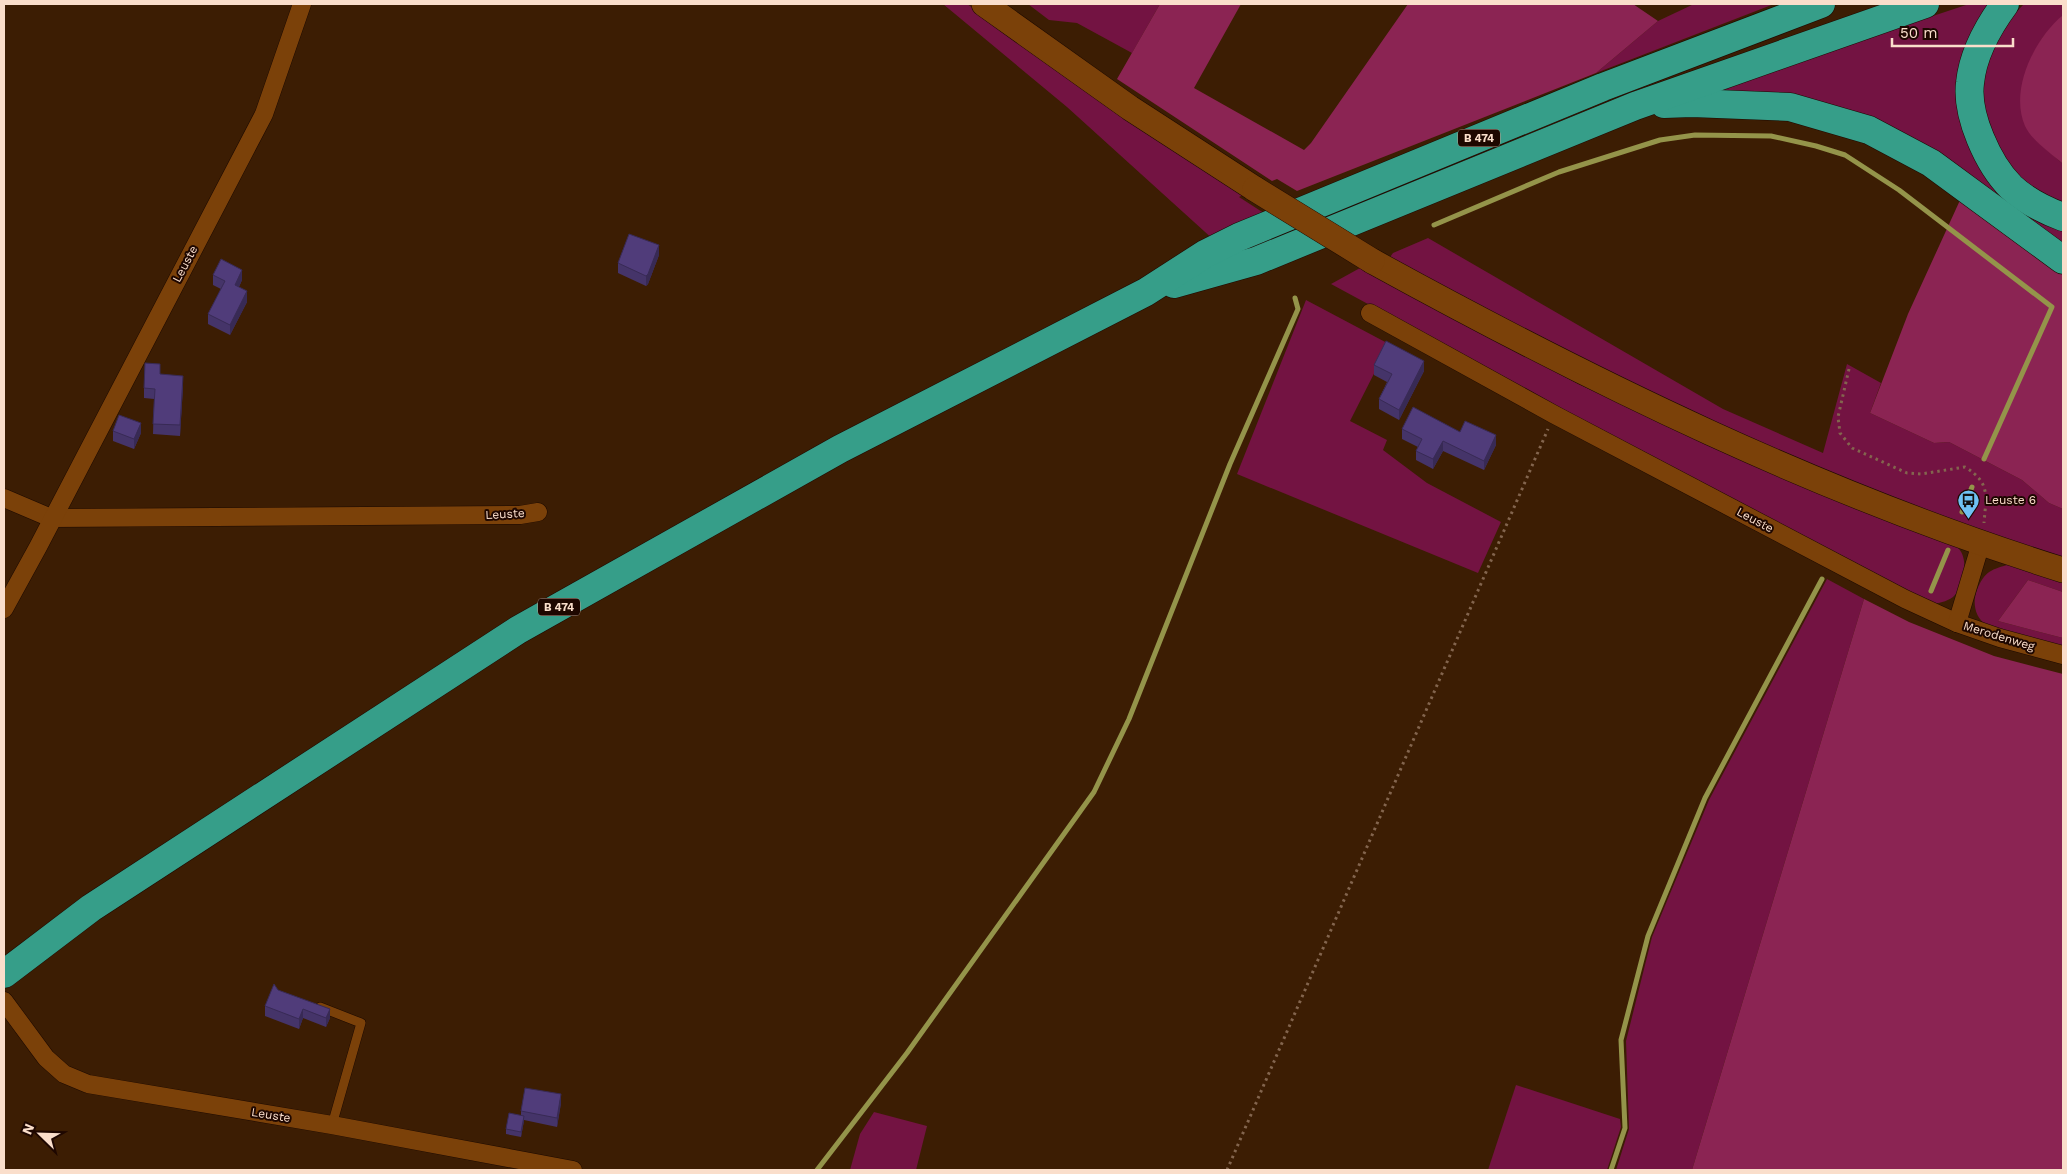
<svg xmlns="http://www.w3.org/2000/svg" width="2067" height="1174" font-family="'Work Sans',sans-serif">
<rect width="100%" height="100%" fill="#3c1d03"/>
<g fill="#731342">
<path d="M 943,4 L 967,4 L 1243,195 L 1239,197 L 1270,217 L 1215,241 L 1067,107 Z"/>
<path d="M 1028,4 L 1160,4 L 1132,53 L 1077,23 L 1049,20 Z"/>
<path d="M 1694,4 L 1774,4 L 1596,73 L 1658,21 Z"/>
<path d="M 1969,4 L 1993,4 L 1965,120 L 2063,228 L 2063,247 L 1929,153 L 1755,95 L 1713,89 Z"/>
<path d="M 2024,4 L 2063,4 L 2063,15 L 2043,37 L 2032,56 L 2038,142 L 2063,164 L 2063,206 C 2023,189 2008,172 1993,132 C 1990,124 1985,115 1983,107 C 1978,67 1997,31 2024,4 Z"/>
<path d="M 1428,238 L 1723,409 L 1823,453 L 1847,364 L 1881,383 L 1870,413 L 1934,443 L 1949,442 L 2022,480 L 2049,503 L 2063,509 L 2063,562 L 1772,453 L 1388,260 L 1393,253 Z"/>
<path d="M 1360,268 L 1578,384 L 1771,472 L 1949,542 C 1952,544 1957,546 1959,549 C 1969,560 1964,587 1953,597 C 1946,602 1939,603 1931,604 L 1727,498 L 1331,284 Z"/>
<path d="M 1306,300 L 1389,344 L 1350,421 L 1387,440 L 1383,450 L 1427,483 L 1501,522 L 1478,573 L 1237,474 Z"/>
<path d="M 2007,565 L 2015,565 L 2063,581 L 2063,592 L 2028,580 L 1998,621 L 2063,638 L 2063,647 C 2051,644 1992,631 1986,625 C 1975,617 1972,603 1977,590 C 1984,573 1989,570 2007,565 Z"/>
<path d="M 1827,579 L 1864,599 L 1692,1170 L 1616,1170 L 1629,1129 L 1626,1041 L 1652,937 L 1709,800 Z"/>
<path d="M 1516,1085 L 1620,1119 L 1621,1127 L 1607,1170 L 1488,1170 Z"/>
<path d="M 874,1112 L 927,1126 L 916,1170 L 850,1170 L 860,1134 Z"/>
</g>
<g fill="#8b2453">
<path d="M 1160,4 L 1241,4 L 1194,88 L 1304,150 L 1311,143 L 1408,4 L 1633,4 L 1658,21 L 1596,73 L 1297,191 L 1277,179 L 1272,181 L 1117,79 Z"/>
<path d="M 2063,15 L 2063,164 C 2051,153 2032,141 2025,126 C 2009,89 2035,38 2063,15 Z"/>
<path d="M 1961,198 L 2063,269 L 2063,509 L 2049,503 L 2022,480 L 1949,442 L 1934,443 L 1870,413 L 1908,314 Z"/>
<path d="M 2028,580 L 2063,592 L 2063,638 L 1998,621 Z"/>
<path d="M 1864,599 L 1909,622 L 1994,656 L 2063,674 L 2063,1170 L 1692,1170 Z"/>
</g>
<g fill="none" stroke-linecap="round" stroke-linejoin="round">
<g stroke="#94944a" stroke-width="5">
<path d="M 1434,225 L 1559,172 L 1660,140 L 1695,135 L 1771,136 L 1816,146 L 1845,155 L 1899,190 L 2052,307 L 1984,459"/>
<path d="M 1962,512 L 1972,487"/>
<path d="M 1931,591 L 1948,550"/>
<path d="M 817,1170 L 907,1053 L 1094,792 L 1129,719 L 1230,464 L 1298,309 L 1295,298"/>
<path d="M 1611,1170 L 1625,1128 L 1621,1040 L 1648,936 L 1705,798 L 1822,579"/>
</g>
<defs>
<path id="lane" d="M 320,1007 L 361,1023 L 332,1125"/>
<g id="street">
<path d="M 1370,313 L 1555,415 L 1905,599 L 1957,623"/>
<path d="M 4,498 L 51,518 L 520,515 L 538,512"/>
<path d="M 1981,543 L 1957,623 L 2000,638 L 2063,655"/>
<path d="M 4,609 L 38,547 L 264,114 L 302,4"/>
<path d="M 4,1001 L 46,1058 L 64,1074 L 88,1084 L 332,1125 L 573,1170"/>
</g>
<g id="secondary">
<path d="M 984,4 L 1130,108 L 1255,189"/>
<path d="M 1372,261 C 1594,383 1821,494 2063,570"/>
</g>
<g id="highway">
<path d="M 2005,4 C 1988,27 1973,53 1970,83 C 1966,115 1988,164 2011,187 C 2026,201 2044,210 2063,217"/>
<path d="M 1664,104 L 1692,103 L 1790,107 L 1869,130 L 1931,163 L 2063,260"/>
<path d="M 1174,284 L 1256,261 L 1635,106 L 1925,4"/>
<path d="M 4,974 L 91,908 L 518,630 L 840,449 L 1146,292 L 1205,254 L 1239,237 L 1603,87 L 1821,4"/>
</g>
</defs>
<use href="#lane" stroke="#1c0900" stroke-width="10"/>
<use href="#street" stroke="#1c0900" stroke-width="19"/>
<use href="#secondary" stroke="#1c0900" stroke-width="26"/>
<use href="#highway" stroke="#1c0900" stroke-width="29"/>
<g stroke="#83654e" stroke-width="3" stroke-dasharray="2.5 4" stroke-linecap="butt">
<path d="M 1849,369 L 1838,417 L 1840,433 L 1852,448 L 1907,473 L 1921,474 L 1965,467 C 1991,483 1986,496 1984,523"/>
<path d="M 1227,1170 L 1548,429"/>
</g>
<use href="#lane" stroke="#7b4109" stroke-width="9"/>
<use href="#street" stroke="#7b4109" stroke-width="18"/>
<use href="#secondary" stroke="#7b4109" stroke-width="25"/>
<use href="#highway" stroke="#369e89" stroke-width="28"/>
<defs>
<path id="secondary-bridge" d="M 1255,189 L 1372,261"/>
</defs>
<use href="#secondary-bridge" stroke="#1c0900" stroke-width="26" stroke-linecap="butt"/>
<use href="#secondary-bridge" stroke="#7b4109" stroke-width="25"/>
</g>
<g fill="#453469">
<path d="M 659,255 L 648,284 L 646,286 L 618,273 L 618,263 Z"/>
<path d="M 213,275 L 242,280 L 239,287 L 247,302 L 230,335 L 208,324 L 208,314 L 221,289 L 213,285 Z"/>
<path d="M 1374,365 L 1424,371 L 1399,420 L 1379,409 L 1379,399 L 1387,382 L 1374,375 Z"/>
<path d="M 160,374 L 183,386 L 180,436 L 153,434 L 154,399 L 144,398 L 144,388 Z"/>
<path d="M 1402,429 L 1460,432 L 1496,445 L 1484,470 L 1443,451 L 1433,469 L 1416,460 L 1416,451 L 1418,447 L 1402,439 Z"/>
<path d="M 113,431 L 141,433 L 134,449 L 113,441 Z"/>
<path d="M 278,990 L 330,1018 L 326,1027 L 303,1018 L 299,1029 L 265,1016 L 265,1006 Z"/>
<path d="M 561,1103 L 557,1127 L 524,1120 L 521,1137 L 506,1134 L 506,1129 L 521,1115 L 521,1111 Z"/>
</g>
<g fill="#382a55">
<path d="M 659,245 L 659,255 L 648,284 L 646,286 L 646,276 Z"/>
<path d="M 242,270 L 242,280 L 235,295 L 235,285 Z"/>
<path d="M 247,291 L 247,302 L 230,335 L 230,325 Z"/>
<path d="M 1424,361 L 1424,371 L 1399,420 L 1399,410 Z"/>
<path d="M 183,376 L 183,386 L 180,436 L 180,425 Z"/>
<path d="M 141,423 L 141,433 L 134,449 L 134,439 Z"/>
<path d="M 1496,435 L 1496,445 L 1484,470 L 1484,461 Z"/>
<path d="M 1443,441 L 1443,451 L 1433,469 L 1433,459 Z"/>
<path d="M 303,1009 L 303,1018 L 299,1029 L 299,1019 Z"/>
<path d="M 330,1009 L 330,1018 L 326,1027 L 326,1018 Z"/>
<path d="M 561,1094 L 561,1103 L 557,1127 L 557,1118 Z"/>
<path d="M 524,1116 L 524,1121 L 521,1137 L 521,1132 Z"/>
</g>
<g fill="#503c7a" stroke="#382a55">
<path d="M 629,234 L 659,245 L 648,274 L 646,276 L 618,263 Z"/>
<path d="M 221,259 L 242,270 L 235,285 L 247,291 L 230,325 L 208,314 L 225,281 L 213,275 Z"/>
<path d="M 1386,341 L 1424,361 L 1399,410 L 1379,399 L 1392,374 L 1374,365 Z"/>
<path d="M 145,363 L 160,364 L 160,374 L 183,376 L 180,425 L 153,424 L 155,389 L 144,388 Z"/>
<path d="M 1413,407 L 1460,432 L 1465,421 L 1496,435 L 1484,461 L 1443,441 L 1433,459 L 1416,451 L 1422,439 L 1402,429 Z"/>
<path d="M 119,415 L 141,423 L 134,439 L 113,431 Z"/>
<path d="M 274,984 L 278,990 L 330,1009 L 326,1018 L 303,1009 L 299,1019 L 265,1006 Z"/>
<path d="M 525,1088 L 561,1094 L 557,1118 L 521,1111 Z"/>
<path d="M 509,1113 L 524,1116 L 521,1132 L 506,1129 Z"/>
</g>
<defs>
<symbol id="bus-pin" viewBox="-11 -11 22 30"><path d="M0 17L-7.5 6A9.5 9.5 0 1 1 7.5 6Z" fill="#6fc2f4" stroke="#1e0700"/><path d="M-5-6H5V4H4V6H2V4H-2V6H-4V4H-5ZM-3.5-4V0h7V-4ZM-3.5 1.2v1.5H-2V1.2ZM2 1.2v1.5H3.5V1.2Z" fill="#111"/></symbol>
</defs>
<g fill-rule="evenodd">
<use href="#bus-pin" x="1956" y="488" width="25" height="34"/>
</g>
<g text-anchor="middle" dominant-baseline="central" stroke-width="4" stroke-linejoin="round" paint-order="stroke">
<g fill="#1e0700" stroke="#b89e8e" stroke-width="1">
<rect x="1458" y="129.5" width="42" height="17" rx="4"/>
<rect x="538" y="598.5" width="42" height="17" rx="4"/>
</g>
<g font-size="11" font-weight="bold" fill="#fadecb">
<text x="1479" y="138">B 474</text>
<text x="559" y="607">B 474</text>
</g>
<g font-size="12" fill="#fadecb" stroke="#1e0700">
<text transform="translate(185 264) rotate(-62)">Leuste</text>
<text transform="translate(505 514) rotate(-3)">Leuste</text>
<text transform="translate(1755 520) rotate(28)">Leuste</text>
<text transform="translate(1999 636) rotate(17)">Merodenweg</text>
<text transform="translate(271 1115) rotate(9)">Leuste</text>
</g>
<g font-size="12" fill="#fadecb" stroke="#1e0700" text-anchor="start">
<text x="1985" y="500">Leuste 6</text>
</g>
</g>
<rect width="2067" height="1174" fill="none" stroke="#fadecb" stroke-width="10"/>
<g transform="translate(40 1134) rotate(293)" stroke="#1e0700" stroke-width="4" paint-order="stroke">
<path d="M0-4L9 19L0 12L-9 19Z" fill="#fadecb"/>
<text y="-8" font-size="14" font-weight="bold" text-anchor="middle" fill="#fadecb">N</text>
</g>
<path d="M1892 38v8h121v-8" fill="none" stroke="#fadecb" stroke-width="2.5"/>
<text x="1900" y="38" font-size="15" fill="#fadecb" stroke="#1e0700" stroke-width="4" paint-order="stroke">50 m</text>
</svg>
